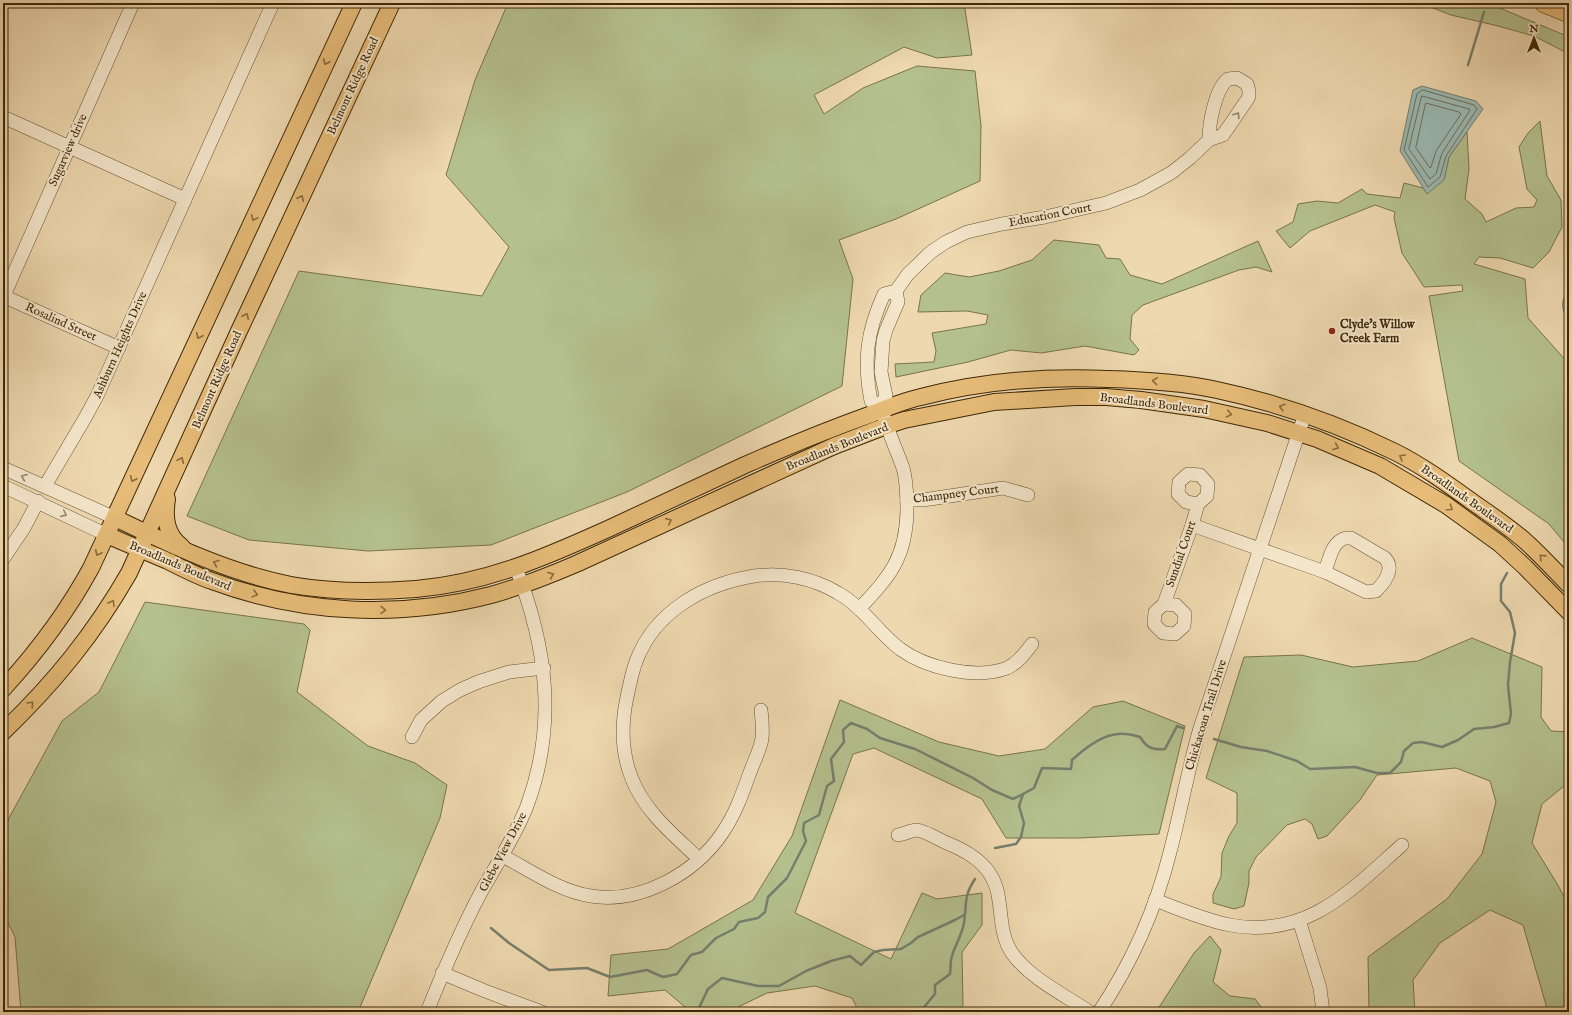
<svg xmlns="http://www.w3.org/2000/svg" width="1572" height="1015" font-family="'IM FELL English',serif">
<rect width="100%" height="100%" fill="#eed8af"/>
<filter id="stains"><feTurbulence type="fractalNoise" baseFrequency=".005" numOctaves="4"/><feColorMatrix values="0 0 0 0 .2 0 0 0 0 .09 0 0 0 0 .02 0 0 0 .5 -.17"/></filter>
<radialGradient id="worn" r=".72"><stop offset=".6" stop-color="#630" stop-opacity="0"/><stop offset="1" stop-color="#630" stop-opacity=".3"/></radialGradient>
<g fill="#b4c08e" stroke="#79744a">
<path d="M 508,3 L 964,3 L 972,55 L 937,58 L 904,47 L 814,95 L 824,114 L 863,88 L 917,66 L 975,71 L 981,126 L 980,181 L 896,219 L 839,240 L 853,279 L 842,386 L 627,492 L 491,545 L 368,551 L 249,540 L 187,516 L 299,271 L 482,296 L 509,247 L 446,175 L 475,80 Z"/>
<path d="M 1420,3 L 1488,3 L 1569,37 L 1569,54 L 1534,36 L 1494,25 L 1451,15 Z"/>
<path d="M 1540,121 L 1547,176 L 1561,200 L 1562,227 L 1549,252 L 1533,268 L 1500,258 L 1479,257 L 1474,264 L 1525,279 L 1528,318 L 1569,364 L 1569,548 L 1549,524 L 1459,461 L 1429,296 L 1463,291 L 1462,285 L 1424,287 L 1402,253 L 1394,218 L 1395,212 L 1375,205 L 1310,231 L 1290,248 L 1276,231 L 1293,222 L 1298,204 L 1317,201 L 1338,203 L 1362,189 L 1367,194 L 1400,198 L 1404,183 L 1423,188 L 1427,193 L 1444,180 L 1449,157 L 1467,132 L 1469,169 L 1465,199 L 1482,214 L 1486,222 L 1516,208 L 1534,207 L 1537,200 L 1527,189 L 1519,147 L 1528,133 Z"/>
<path d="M 1054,240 L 1099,245 L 1106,258 L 1120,259 L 1130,275 L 1162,284 L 1258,241 L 1272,272 L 1256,267 L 1239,270 L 1143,305 L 1132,315 L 1130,339 L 1139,350 L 1134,355 L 1085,346 L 1041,353 L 1011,350 L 968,362 L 896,377 L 895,364 L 934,362 L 936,351 L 932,333 L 986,324 L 988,315 L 967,311 L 918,312 L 921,295 L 945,273 L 969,277 L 999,271 L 1032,260 Z"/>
<path d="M 145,602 L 304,624 L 310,630 L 297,692 L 368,746 L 415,763 L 447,785 L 440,818 L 358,1012 L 21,1012 L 15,937 L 3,913 L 3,835 L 9,818 L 62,721 L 99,692 Z"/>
<path d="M 1472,638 L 1542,667 L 1541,717 L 1551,731 L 1569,732 L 1569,782 L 1542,804 L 1532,843 L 1559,887 L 1569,907 L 1569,1012 L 1548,1012 L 1523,925 L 1490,910 L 1440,943 L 1413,980 L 1415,1012 L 1369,1012 L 1368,957 L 1447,899 L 1482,854 L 1496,802 L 1490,781 L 1456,768 L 1377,775 L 1360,800 L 1327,836 L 1318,839 L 1312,824 L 1305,819 L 1287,825 L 1256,857 L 1249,871 L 1249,883 L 1244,906 L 1234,909 L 1213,903 L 1213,894 L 1221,877 L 1222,853 L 1229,836 L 1237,823 L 1237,793 L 1206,778 L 1244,657 L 1301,655 L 1353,667 L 1418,661 Z"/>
<path d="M 840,700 L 939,742 L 999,756 L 1045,749 L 1093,707 L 1123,701 L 1185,726 L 1159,834 L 1080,838 L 1006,838 L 982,799 L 874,748 L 853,754 L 795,913 L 891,959 L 922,893 L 937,899 L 982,893 L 982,925 L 962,952 L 963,1005 L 958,1012 L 859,1012 L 852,998 L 815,986 L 767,993 L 728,1012 L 691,1012 L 665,990 L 608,996 L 611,955 L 668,949 L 753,900 L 792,836 Z"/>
<path d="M 1210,936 L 1221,950 L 1213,982 L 1230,996 L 1255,999 L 1261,1007 C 1259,1008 1256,1011 1253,1012 C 1243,1015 1231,1006 1217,1012 L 1156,1012 L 1194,953 Z"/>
</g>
<g fill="#9bb9b2" stroke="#767f6d">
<path d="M 1422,86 L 1476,101 L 1483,109 L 1449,157 L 1444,180 L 1427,194 L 1400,151 L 1413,90 Z"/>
<path d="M 1569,289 L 1569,321 C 1560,309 1561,300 1569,289 Z"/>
</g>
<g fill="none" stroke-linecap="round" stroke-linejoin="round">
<g stroke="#6c705c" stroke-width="1">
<path d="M 1423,90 L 1474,105 L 1477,109 L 1446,156 L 1440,177 L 1428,187 L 1404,150 L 1417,94 Z"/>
<path d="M 1422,96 L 1469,109 L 1470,110 L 1442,153 L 1436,174 L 1430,179 L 1409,149 Z"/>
<path d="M 1426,103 L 1459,112 L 1461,114 L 1436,151 L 1431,167 L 1430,168 L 1416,148 Z"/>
</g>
<g stroke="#767f6d" stroke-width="2.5">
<path d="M 1468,65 L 1484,12"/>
<path d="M 1214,739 L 1241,747 L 1267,751 L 1297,761 L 1310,769 L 1355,767 L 1377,773 L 1390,773 L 1401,762 L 1404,751 L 1413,743 L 1422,742 L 1442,747 L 1458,740 L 1474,729 L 1494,727 L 1509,723 L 1511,714 L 1508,685 L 1510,662 L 1515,633 L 1510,612 L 1501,601 L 1501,584 L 1507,573"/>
<path d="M 995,848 L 1016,844 L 1021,837 L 1024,823 L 1019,806 L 1023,794 L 1034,788 L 1042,768 L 1071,769 L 1072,760 C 1084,749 1101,735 1118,734 C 1125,733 1133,735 1140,737 C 1147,748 1152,750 1165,749 L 1177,726 L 1183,728"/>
<path d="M 491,928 L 509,943 L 549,970 L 587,968 L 610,977 L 647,970 L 663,977 L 677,974 L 691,955 L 702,952 L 716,938 L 734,929 L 739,922 L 758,918 L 765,912 L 768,897 L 787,878 L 806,841 L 803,831 L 804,823 L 819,815 L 827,786 L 834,781 L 831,759 L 844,742 L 843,730 L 851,723 L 867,729 L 880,738 L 915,749 L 973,778 L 992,790 L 1013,799 L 1023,794"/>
<path d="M 697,1012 L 708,989 L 722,978 L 758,986 L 779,986 L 806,971 L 831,961 L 850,956 L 861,965 L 874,952 L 883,950 L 901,949 L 911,943 L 918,937 L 955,920 L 964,915"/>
<path d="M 920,1012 L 935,994 L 935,985 L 950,974 C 951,968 950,961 952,956 C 955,945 962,935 964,923 C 967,904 963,897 975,879"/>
</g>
<defs>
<g id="minor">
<path d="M 3,117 L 185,199"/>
<path d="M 896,291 L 908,274 L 931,252 L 946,242 L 967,232 L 1002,224 L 1045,217 L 1106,203 L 1140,190 L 1171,173 L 1190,158 L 1209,140 L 1223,135 L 1247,100 L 1249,96 L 1249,91 L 1247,84 L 1237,78 L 1228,79 C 1215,89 1209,124 1209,140"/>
<path d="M 896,291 L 898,302 L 886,330 L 883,341 L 881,372 L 886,396 L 880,406 L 871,401 C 863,361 867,331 884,294 Z"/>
<path d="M 3,296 L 119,348"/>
<path d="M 3,298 L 133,3"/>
<path d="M 3,468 L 115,518"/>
<path d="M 3,486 L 107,535"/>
<path d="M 45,486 L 85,418 L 97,396 L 273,3"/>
<path d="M 907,500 L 923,500 L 1003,488 L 1028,495"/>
<path d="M 1192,525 L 1325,572"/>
<path d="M 1346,538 L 1351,538 L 1385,558 C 1395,569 1385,582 1376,591 L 1366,592 L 1325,572 C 1329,560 1332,541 1346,538 Z"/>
<path d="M 3,559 L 24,528 L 38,501"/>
<path d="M 1164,604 L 1176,605 L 1185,614 L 1184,626 L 1175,634 L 1163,633 L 1154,624 L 1155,612 L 1164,604 L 1192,525 L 1198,504 L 1207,496 L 1208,484 L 1200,475 L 1188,474 L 1179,482 L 1178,494 L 1186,502 L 1198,504"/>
<path d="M 859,609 C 890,576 906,558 907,511 C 907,497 907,482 903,468 C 897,451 889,434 884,417"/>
<path d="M 412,737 L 421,720 L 442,701 L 460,690 L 478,682 L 509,672 L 544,668"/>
<path d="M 898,835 C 904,834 910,831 916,830 C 923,830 940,840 947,843 C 974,854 996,869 999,901 C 1002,919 1001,937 1012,953 C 1028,977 1066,996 1090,1012"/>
<path d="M 503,856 C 531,871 559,891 591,896 C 640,904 695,874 723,832 C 735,814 742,795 749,775 C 753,764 761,748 762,738 C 763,729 762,719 761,710"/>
<path d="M 699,859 C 674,835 645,812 632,779 C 621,752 621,725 627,697 C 630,684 632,671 637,659 C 656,611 704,584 754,576 C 783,572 813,578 838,593 C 863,607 878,632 900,649 C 926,668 976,680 1007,668 C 1018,663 1025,653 1032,644"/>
<path d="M 1155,900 C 1179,909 1204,920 1230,925 C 1307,939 1350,891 1402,845"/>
<path d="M 1299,920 L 1320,988 L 1323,1012"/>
<path d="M 442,973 L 485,991 L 542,1012"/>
<path d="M 427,1012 C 443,972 460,932 480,894 C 496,865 515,837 527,806 C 557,725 547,647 516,568"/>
<path d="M 1099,1012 C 1131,964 1156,908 1170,852 C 1181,811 1188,769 1200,728 L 1305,414"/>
</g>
<g id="major">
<path d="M 167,499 C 164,518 166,535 182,547"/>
<path d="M 115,518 C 171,545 229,573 291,585 C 331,592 375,592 416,589 C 487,583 546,557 610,528 C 655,507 700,486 745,465 C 786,447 827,430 869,415 C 886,408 903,401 921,397 C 982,381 1045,376 1108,379 C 1144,380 1181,382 1217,390 C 1278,403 1338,424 1395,452 C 1423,466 1449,485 1474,503 C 1491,515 1509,527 1524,540 C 1540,554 1554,570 1569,585"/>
<path d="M 107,535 C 127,544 147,552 168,561 C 182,568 197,576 212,581 C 301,614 399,619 491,595 C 520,587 548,576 576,564 L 834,446 L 886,426 L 904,420 L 994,402 L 1075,397 L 1106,397 L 1141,400 L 1204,409 L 1267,423 L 1317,439 L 1380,466 L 1446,505 L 1500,544 L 1525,567 L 1569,612"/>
<path d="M 3,689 C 37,652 67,612 91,568 L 354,3"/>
<path d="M 3,732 C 54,683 94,634 129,573 L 239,331 L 392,3"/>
</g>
<path id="highway" d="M 1544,3 L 1569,13"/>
</defs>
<use href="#minor" stroke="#6a5430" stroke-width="14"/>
<use href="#major" stroke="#3e2806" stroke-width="18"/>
<use href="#highway" stroke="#3e2806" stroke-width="20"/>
<use href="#minor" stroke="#f4e6cb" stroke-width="13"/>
<use href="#major" stroke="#e7bc78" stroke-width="16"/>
<use href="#highway" stroke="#e7bc78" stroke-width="19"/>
</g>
<defs><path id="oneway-chevron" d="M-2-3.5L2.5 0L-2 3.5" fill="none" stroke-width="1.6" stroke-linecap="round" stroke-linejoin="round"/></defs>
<g stroke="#8a6b39">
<use href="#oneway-chevron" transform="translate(326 62) rotate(115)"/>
<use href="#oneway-chevron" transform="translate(301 198) rotate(-65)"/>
<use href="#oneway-chevron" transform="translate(254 218) rotate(115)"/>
<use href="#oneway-chevron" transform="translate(246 316) rotate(-65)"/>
<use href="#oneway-chevron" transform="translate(199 336) rotate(115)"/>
<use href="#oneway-chevron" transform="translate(1155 381) rotate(-175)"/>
<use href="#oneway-chevron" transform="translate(1282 407) rotate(-163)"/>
<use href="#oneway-chevron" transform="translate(1229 414) rotate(12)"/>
<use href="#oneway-chevron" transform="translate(1336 447) rotate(23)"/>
<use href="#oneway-chevron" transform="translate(1402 457) rotate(-150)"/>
<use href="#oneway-chevron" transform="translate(181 460) rotate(-66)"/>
<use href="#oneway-chevron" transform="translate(133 479) rotate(115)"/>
<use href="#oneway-chevron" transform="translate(1450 508) rotate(35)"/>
<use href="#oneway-chevron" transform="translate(669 521) rotate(-24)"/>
<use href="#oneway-chevron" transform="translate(98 553) rotate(115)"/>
<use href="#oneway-chevron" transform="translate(1542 557) rotate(-136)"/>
<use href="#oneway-chevron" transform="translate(216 563) rotate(-159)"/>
<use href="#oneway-chevron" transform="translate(551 575) rotate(-22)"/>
<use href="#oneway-chevron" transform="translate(255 594) rotate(15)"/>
<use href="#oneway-chevron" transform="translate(112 603) rotate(-59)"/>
<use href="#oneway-chevron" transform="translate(383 610) rotate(1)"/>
<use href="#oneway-chevron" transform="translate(31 704) rotate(-46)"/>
</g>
<g stroke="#998768">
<use href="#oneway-chevron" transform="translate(1237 115) rotate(-58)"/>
<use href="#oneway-chevron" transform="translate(24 477) rotate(-157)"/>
<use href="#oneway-chevron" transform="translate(64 514) rotate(26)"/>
</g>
<circle fill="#8f2418" stroke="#f4e6cb" stroke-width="1.5" cx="1332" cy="331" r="4"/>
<g text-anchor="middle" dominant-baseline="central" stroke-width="4" stroke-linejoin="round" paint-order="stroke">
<g font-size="12" fill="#3e2806" stroke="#f4e6cb">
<text transform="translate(353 86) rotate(-65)">Belmont Ridge Road</text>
<text transform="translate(68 150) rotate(-66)">Sugarview drive</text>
<text transform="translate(1050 215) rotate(-11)">Education Court</text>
<text transform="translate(61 322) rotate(24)">Rosalind Street</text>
<text transform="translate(120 345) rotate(-66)">Ashburn Heights Drive</text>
<text transform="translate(217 380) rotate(-66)">Belmont Ridge Road</text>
<text transform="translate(1154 404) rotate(7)">Broadlands Boulevard</text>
<text transform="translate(837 447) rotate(-22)">Broadlands Boulevard</text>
<text transform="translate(956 494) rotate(-7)">Champney Court</text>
<text transform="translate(1467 499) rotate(35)">Broadlands Boulevard</text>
<text transform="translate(1181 554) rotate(-71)">Sundial Court</text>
<text transform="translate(180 566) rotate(23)">Broadlands Boulevard</text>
<text transform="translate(1206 715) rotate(-73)">Chickacoan Trail Drive</text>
<text transform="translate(503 852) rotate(-62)">Glebe View Drive</text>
</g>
<g font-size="12" font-weight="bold" fill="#3e2806" stroke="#f4e6cb" text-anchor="start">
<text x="1340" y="324">Clyde's Willow<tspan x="1340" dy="14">Creek Farm</tspan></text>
</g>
</g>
<rect width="1572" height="1015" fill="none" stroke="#eed8af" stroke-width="16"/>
<rect x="4" y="4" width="1564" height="1007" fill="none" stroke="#3e2806" stroke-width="2"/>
<rect x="8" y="8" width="1556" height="999" fill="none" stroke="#3e2806"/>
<g transform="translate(1534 38)" stroke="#f4e6cb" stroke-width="3" paint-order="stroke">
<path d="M0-3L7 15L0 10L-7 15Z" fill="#3e2806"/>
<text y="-6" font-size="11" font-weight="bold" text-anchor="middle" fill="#3e2806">N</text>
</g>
<rect width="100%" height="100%" filter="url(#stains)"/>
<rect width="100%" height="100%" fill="url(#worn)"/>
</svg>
